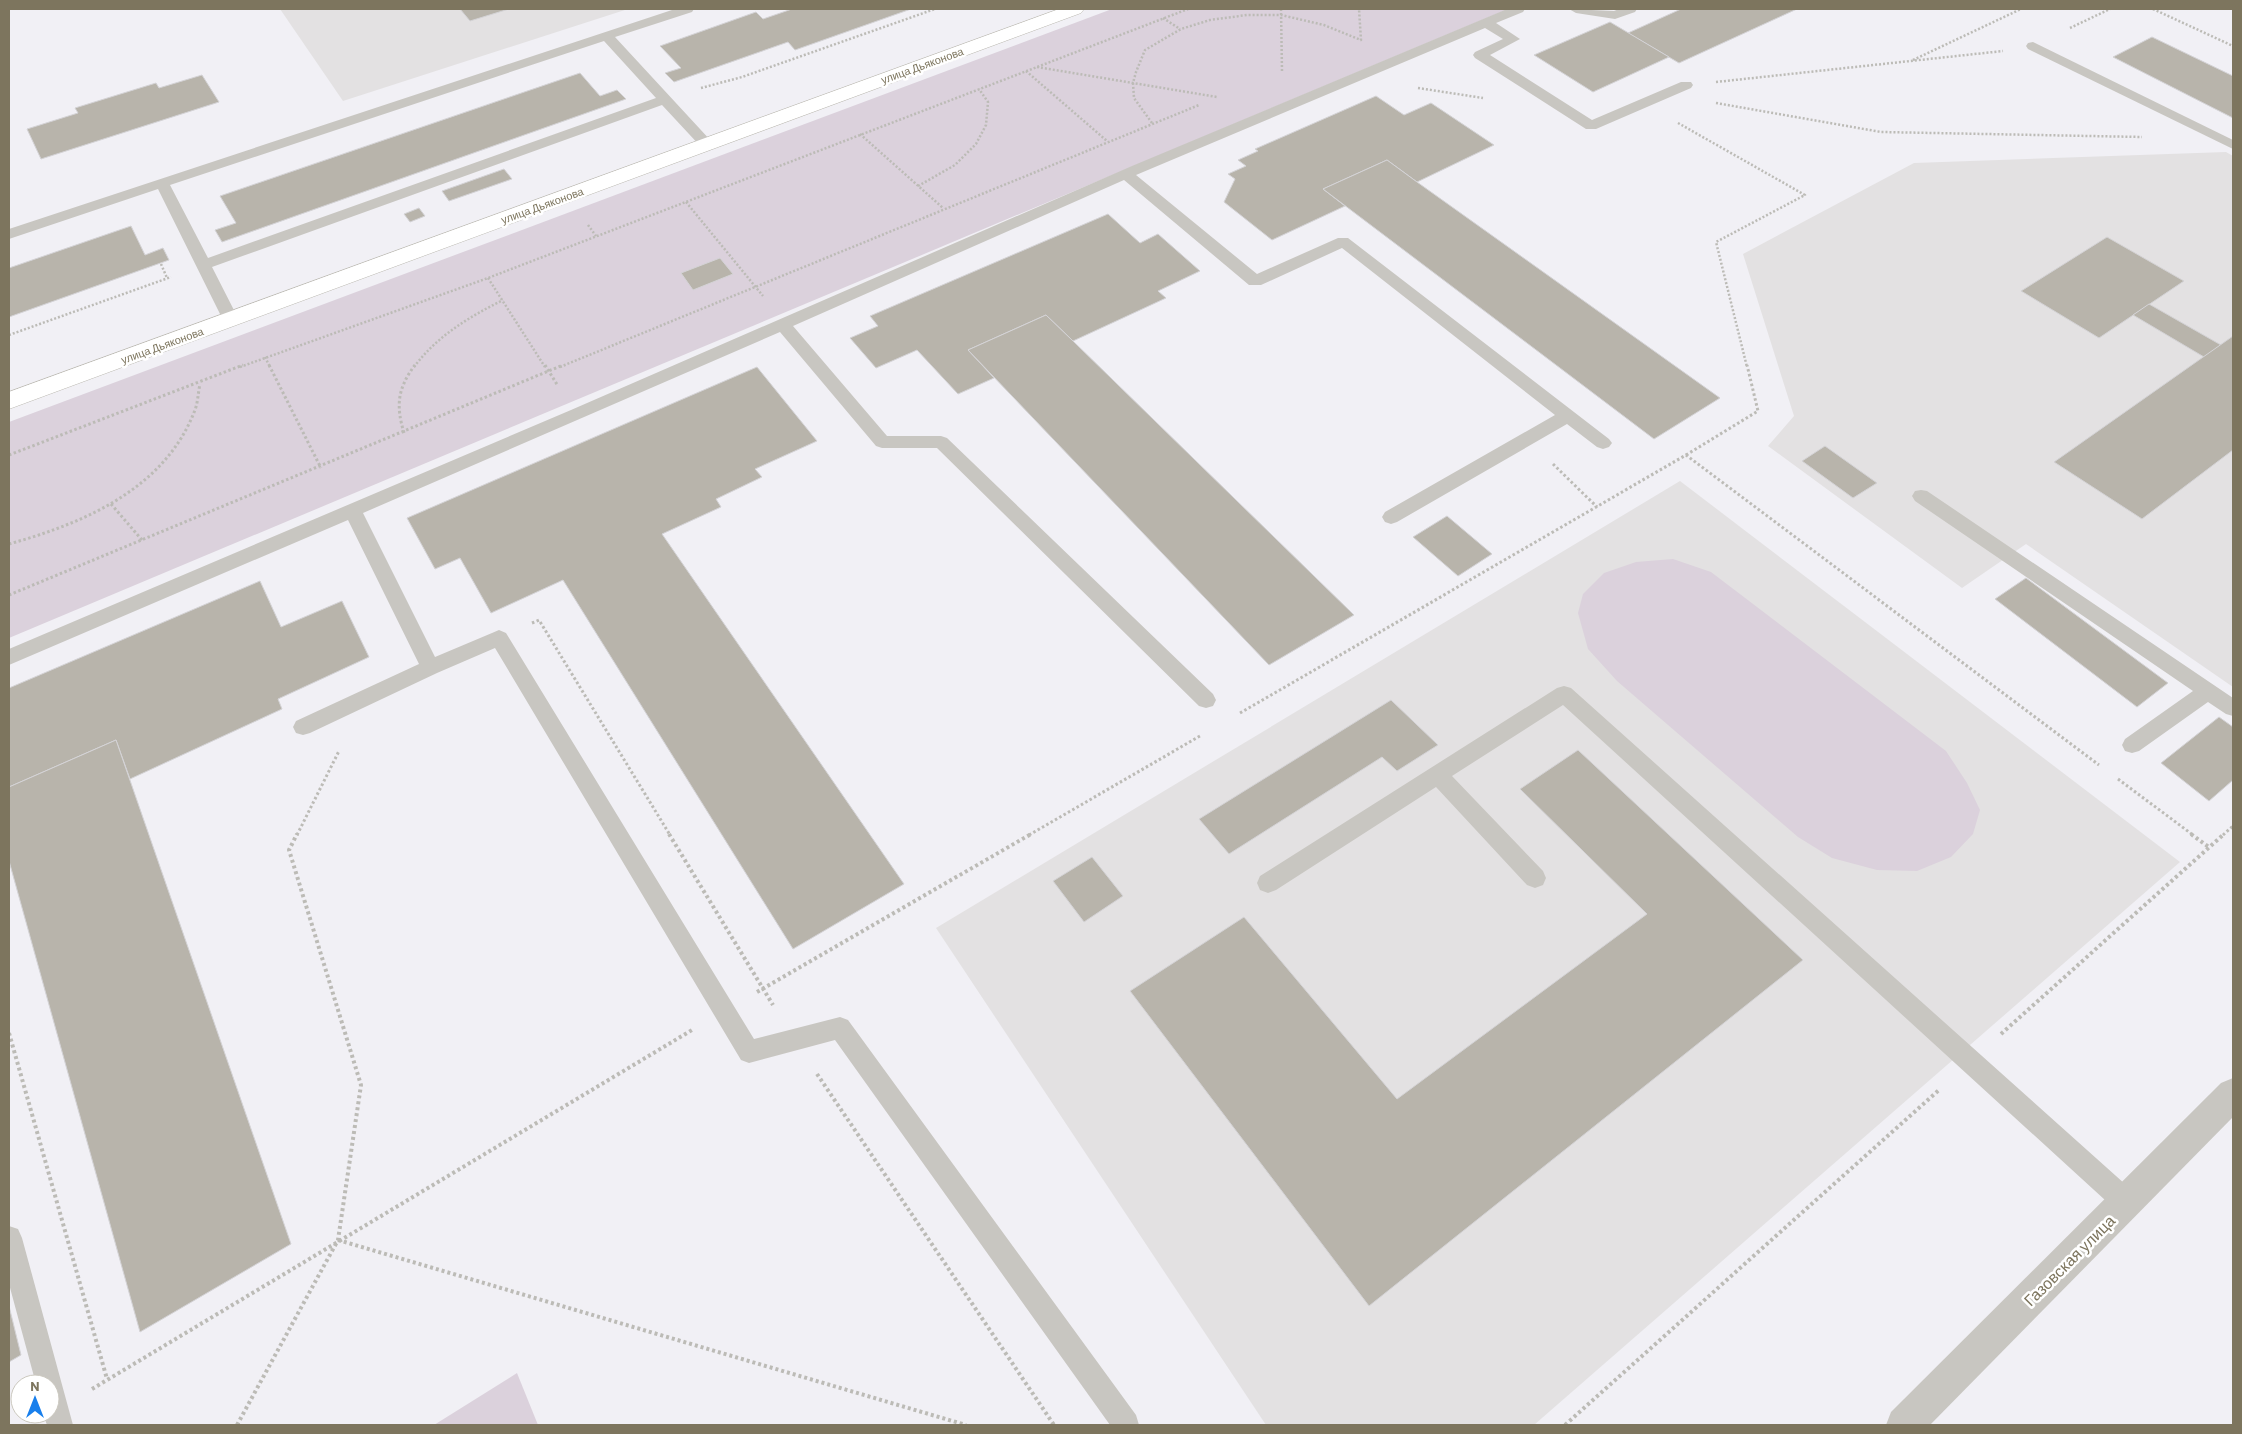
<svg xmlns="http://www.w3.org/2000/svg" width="2242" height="1434" font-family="Barlow,sans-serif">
<rect width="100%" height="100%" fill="#f1f0f5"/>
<g fill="#e3e1e2">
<path d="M 280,9 L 628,9 L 343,101 Z"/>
<path d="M 2226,152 L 2233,156 L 2233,687 L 2026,544 L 1962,588 L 1768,446 L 1794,416 L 1743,254 L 1914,163 Z"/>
<path d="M 1680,481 L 2180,862 L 1534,1425 L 1266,1425 L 936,928 Z"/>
</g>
<g fill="#dbd1dc">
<path d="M 1112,9 L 1508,9 L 9,638 L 9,422 Z"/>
<path d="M 1673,559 L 1711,572 L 1946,751 L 1967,783 L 1980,810 L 1973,834 L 1951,857 L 1917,871 L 1877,870 L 1832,858 L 1798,837 L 1617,681 L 1588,649 L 1578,613 L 1583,594 L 1604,573 L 1636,562 Z"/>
<path d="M 517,1373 L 538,1425 L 434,1425 Z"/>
</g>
<g fill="#b8b4ab" stroke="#d4d3d6">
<path d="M 460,9 L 509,9 L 470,21 Z"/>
<path d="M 792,9 L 911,9 L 795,50 L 788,42 L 674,82 L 665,73 L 681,68 L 660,46 L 756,12 L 763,19 Z"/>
<path d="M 1681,9 L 1797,9 L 1679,63 L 1628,33 Z"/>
<path d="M 1610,22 L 1669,57 L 1593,92 L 1534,55 Z"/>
<path d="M 2152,37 L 2233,76 L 2233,118 L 2113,57 Z"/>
<path d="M 580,73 L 600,96 L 617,90 L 626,99 L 222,242 L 215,230 L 236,223 L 220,196 Z"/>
<path d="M 202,75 L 219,102 L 41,159 L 27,129 L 78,113 L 75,108 L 156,83 L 159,88 Z"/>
<path d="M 1376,96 L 1404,115 L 1431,103 L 1494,145 L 1417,182 L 1387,160 L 1323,189 L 1345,206 L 1272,240 L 1224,202 L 1235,179 L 1228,174 L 1246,166 L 1238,160 L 1258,151 L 1255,149 Z"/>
<path d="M 1387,160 L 1417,182 L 1720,398 L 1654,439 L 1323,189 Z"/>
<path d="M 504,169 L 512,179 L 449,201 L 442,191 Z"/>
<path d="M 419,208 L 425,216 L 410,222 L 404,214 Z"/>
<path d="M 1108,214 L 1140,243 L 1158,234 L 1200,271 L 1158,291 L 1166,298 L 1073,341 L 1046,315 L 968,350 L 994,378 L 958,394 L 917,350 L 876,368 L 850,338 L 878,326 L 870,316 Z"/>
<path d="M 131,226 L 145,255 L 163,248 L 169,260 L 9,317 L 9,268 Z"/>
<path d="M 2107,237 L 2184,281 L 2099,338 L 2021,291 Z"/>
<path d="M 720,258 L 733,274 L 693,290 L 681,273 Z"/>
<path d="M 2149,304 L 2221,345 L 2204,357 L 2133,315 Z"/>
<path d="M 1046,315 L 1073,341 L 1354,615 L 1269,665 L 968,350 Z"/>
<path d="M 2233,336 L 2233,450 L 2142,519 L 2054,462 Z"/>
<path d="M 757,367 L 817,441 L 755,469 L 762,477 L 716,499 L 721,507 L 662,534 L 904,884 L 793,949 L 563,580 L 491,613 L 460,558 L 435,569 L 407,518 Z"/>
<path d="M 1825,446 L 1877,483 L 1853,498 L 1802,461 Z"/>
<path d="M 1447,516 L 1492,554 L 1458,576 L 1413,537 Z"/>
<path d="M 2026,578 L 2168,683 L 2137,707 L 1995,599 Z"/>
<path d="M 260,581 L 281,627 L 342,601 L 369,657 L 278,699 L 282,709 L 130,779 L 116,740 L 9,787 L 9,688 Z"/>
<path d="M 1391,700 L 1438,745 L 1397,771 L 1382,757 L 1229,854 L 1199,819 Z"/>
<path d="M 2219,717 L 2233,727 L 2233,780 L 2209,801 L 2161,763 Z"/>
<path d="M 116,740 L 291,1244 L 140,1332 L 9,861 L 9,787 Z"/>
<path d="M 1578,750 L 1803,960 L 1369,1306 L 1130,991 L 1244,917 L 1397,1099 L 1647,914 L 1520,789 Z"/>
<path d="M 1092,857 L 1123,896 L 1084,922 L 1053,881 Z"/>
<path d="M 9,1306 L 21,1355 L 9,1362 Z"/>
</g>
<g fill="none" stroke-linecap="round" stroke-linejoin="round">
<defs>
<path id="secondary" d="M 1059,9 L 1084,9 L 1081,13 L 9,409 L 9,392 Z"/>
</defs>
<use href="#secondary" stroke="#bbb9b1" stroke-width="1"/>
<g stroke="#bcbbb6" stroke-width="2.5" stroke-dasharray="2 2" stroke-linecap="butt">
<path d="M 1281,9 L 1282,71"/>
<path d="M 2153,9 L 2233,46"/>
<path d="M 1163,18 L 1180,29"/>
<path d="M 2070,28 L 2110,9"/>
<path d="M 1913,60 L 2021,9"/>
<path d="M 1037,67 L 1217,97"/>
<path d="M 1026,71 L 1107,141"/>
<path d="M 1716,82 L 2003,51"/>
<path d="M 701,88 L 742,77 L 935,9"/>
<path d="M 1418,88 L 1483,98"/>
<path d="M 1716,103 L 1881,132 L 2142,137"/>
<path d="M 1152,123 L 1134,98 L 1133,83 L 1136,72 L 1145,50 L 1181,29 L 1210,20 L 1247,15 L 1281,15 L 1324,25 L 1361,40 L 1359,9"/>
<path d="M 1678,123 L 1805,195 L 1716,242 L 1747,367"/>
<path d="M 860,134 L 943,208"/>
<path d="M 918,186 L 955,165 L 976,144 L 986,125 L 988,102 L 979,89"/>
<path d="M 686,202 L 763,296"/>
<path d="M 588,225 L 596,236"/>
<path d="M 161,264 L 167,278"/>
<path d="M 488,278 L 545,367"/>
<path d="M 9,335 L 171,277"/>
<path d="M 265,357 L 270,367"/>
<path d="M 240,367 L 488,278 L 1188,9"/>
<path d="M 414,367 C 437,336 469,317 503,300"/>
<path d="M 560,367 L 1199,105"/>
</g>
<g stroke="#bcbbb6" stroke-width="3" stroke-dasharray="2.5 2.5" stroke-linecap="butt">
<path d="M 269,365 L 321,468"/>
<path d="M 545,365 L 558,386"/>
<path d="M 404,433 C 396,406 397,389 415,365"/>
<path d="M 9,455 L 243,365"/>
<path d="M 1686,455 L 1758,411 L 1747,365"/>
<path d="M 1553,464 L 1597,507"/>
<path d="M 111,504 L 142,540"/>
<path d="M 9,544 C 84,523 165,489 195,410 C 198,402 198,393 200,384"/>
<path d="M 9,595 L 563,365"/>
<path d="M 532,623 L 539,620 L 670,835"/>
<path d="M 1240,713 L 1686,455 L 2099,765"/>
<path d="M 2118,779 L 2193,835"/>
<path d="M 297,835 L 339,751"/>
<path d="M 1029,835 L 1200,736"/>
<path d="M 2223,835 L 2233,826"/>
</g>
<g stroke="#bcbbb6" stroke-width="4" stroke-dasharray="3 3" stroke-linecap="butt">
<path d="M 669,834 L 773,1005"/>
<path d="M 2191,834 L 2210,848"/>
<path d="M 757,992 L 1031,834"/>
<path d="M 9,1033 L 107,1379"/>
<path d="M 2001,1034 L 2224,834"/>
<path d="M 817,1074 L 1054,1425"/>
<path d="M 338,1240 L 966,1425"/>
<path d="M 92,1389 L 692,1030"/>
<path d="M 237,1425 L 338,1240 L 361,1085 L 289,850 L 297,834"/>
<path d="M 1565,1425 L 1940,1089"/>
</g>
<g fill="#c8c6c1" fill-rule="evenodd">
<path d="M 675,9 L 694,9 L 692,12 L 615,37 L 712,142 L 714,145 L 712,148 L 702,148 L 662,105 L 212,267 L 239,320 L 237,324 L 225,324 L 223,320 L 158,189 L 9,239 L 9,229 ZM 604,41 L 656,98 L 208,258 L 170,185 Z"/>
<path d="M 1507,9 L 1525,9 L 1523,12 L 1496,23 L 1520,39 L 1490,55 L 1592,120 L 1681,82 L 1691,82 L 1693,85 L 1691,88 L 1596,129 L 1586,129 L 1475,58 L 1473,55 L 1475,52 L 1503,39 L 1485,28 L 1136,175 L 1257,274 L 1338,238 L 1348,238 L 1609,439 L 1612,443 L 1609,447 L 1603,449 L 1597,447 L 1567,424 L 1397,522 L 1391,524 L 1385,522 L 1382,517 L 1385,512 L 1555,415 L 1342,248 L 1261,285 L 1249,285 L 1124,180 L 793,326 L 887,436 L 941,436 L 947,438 L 1213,694 L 1216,700 L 1213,706 L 1206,708 L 1199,706 L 937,448 L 882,448 L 876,446 L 780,332 L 363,513 L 435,657 L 492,633 L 499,630 L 506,633 L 754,1039 L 840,1017 L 848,1020 L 1136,1415 L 1139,1425 L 1110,1425 L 835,1040 L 749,1063 L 741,1060 L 495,648 L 437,673 L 310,733 L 303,735 L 296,733 L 293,727 L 296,721 L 419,664 L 348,520 L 9,665 L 9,649 L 571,410 L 1132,166 Z"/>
<path d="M 1569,9 L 1614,11 L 1619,9 L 1637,9 L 1635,12 L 1615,19 L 1576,13 Z"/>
<path d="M 2033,42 L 2233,140 L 2233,149 L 2028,49 L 2026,46 L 2028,43 Z"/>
<path d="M 1921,490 L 1927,491 L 2233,698 L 2233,716 L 2226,714 L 2208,702 L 2139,751 L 2132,753 L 2125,751 L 2122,745 L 2125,739 L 2193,691 L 1915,501 L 1912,496 L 1915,491 Z"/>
<path d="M 1564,686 L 1571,688 L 2135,1193 L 2138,1202 L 2135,1211 L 2126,1214 L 2117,1211 L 1563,705 L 1452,776 L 1543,871 L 1546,878 L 1543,885 L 1535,888 L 1527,885 L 1436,787 L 1276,890 L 1268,893 L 1260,890 L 1257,883 L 1260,876 L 1557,688 Z"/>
<path d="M 9,1226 L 18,1229 L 22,1238 L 73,1425 L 47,1425 L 43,1414 L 50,1414 L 50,1384 L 36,1384 L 9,1284 Z"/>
</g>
<path fill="#c8c6c1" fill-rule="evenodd" d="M 2233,1078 L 2233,1117 L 1930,1425 L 1886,1425 L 1891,1412 L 2221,1083 Z"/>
<use href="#secondary" fill="#fff" fill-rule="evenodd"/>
</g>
<g text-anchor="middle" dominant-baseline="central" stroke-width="5" stroke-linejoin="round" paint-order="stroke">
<g font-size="11" fill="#7d755e" stroke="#fff">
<text transform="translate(922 65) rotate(-20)">улица Дьяконова</text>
<text transform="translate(542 205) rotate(-20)">улица Дьяконова</text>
<text transform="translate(162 345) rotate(-20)">улица Дьяконова</text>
</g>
<g font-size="16" fill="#7d755e" stroke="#fff">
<text transform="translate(2069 1260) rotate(-45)">Газовская улица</text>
</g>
</g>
<rect width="2242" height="1434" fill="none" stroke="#7d755e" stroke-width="20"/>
<g transform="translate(35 1399)"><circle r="24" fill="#ffffff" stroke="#cbc8bf"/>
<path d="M0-4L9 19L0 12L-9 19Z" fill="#187fec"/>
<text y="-8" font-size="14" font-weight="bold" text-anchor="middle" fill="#7d755e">N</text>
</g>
</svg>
